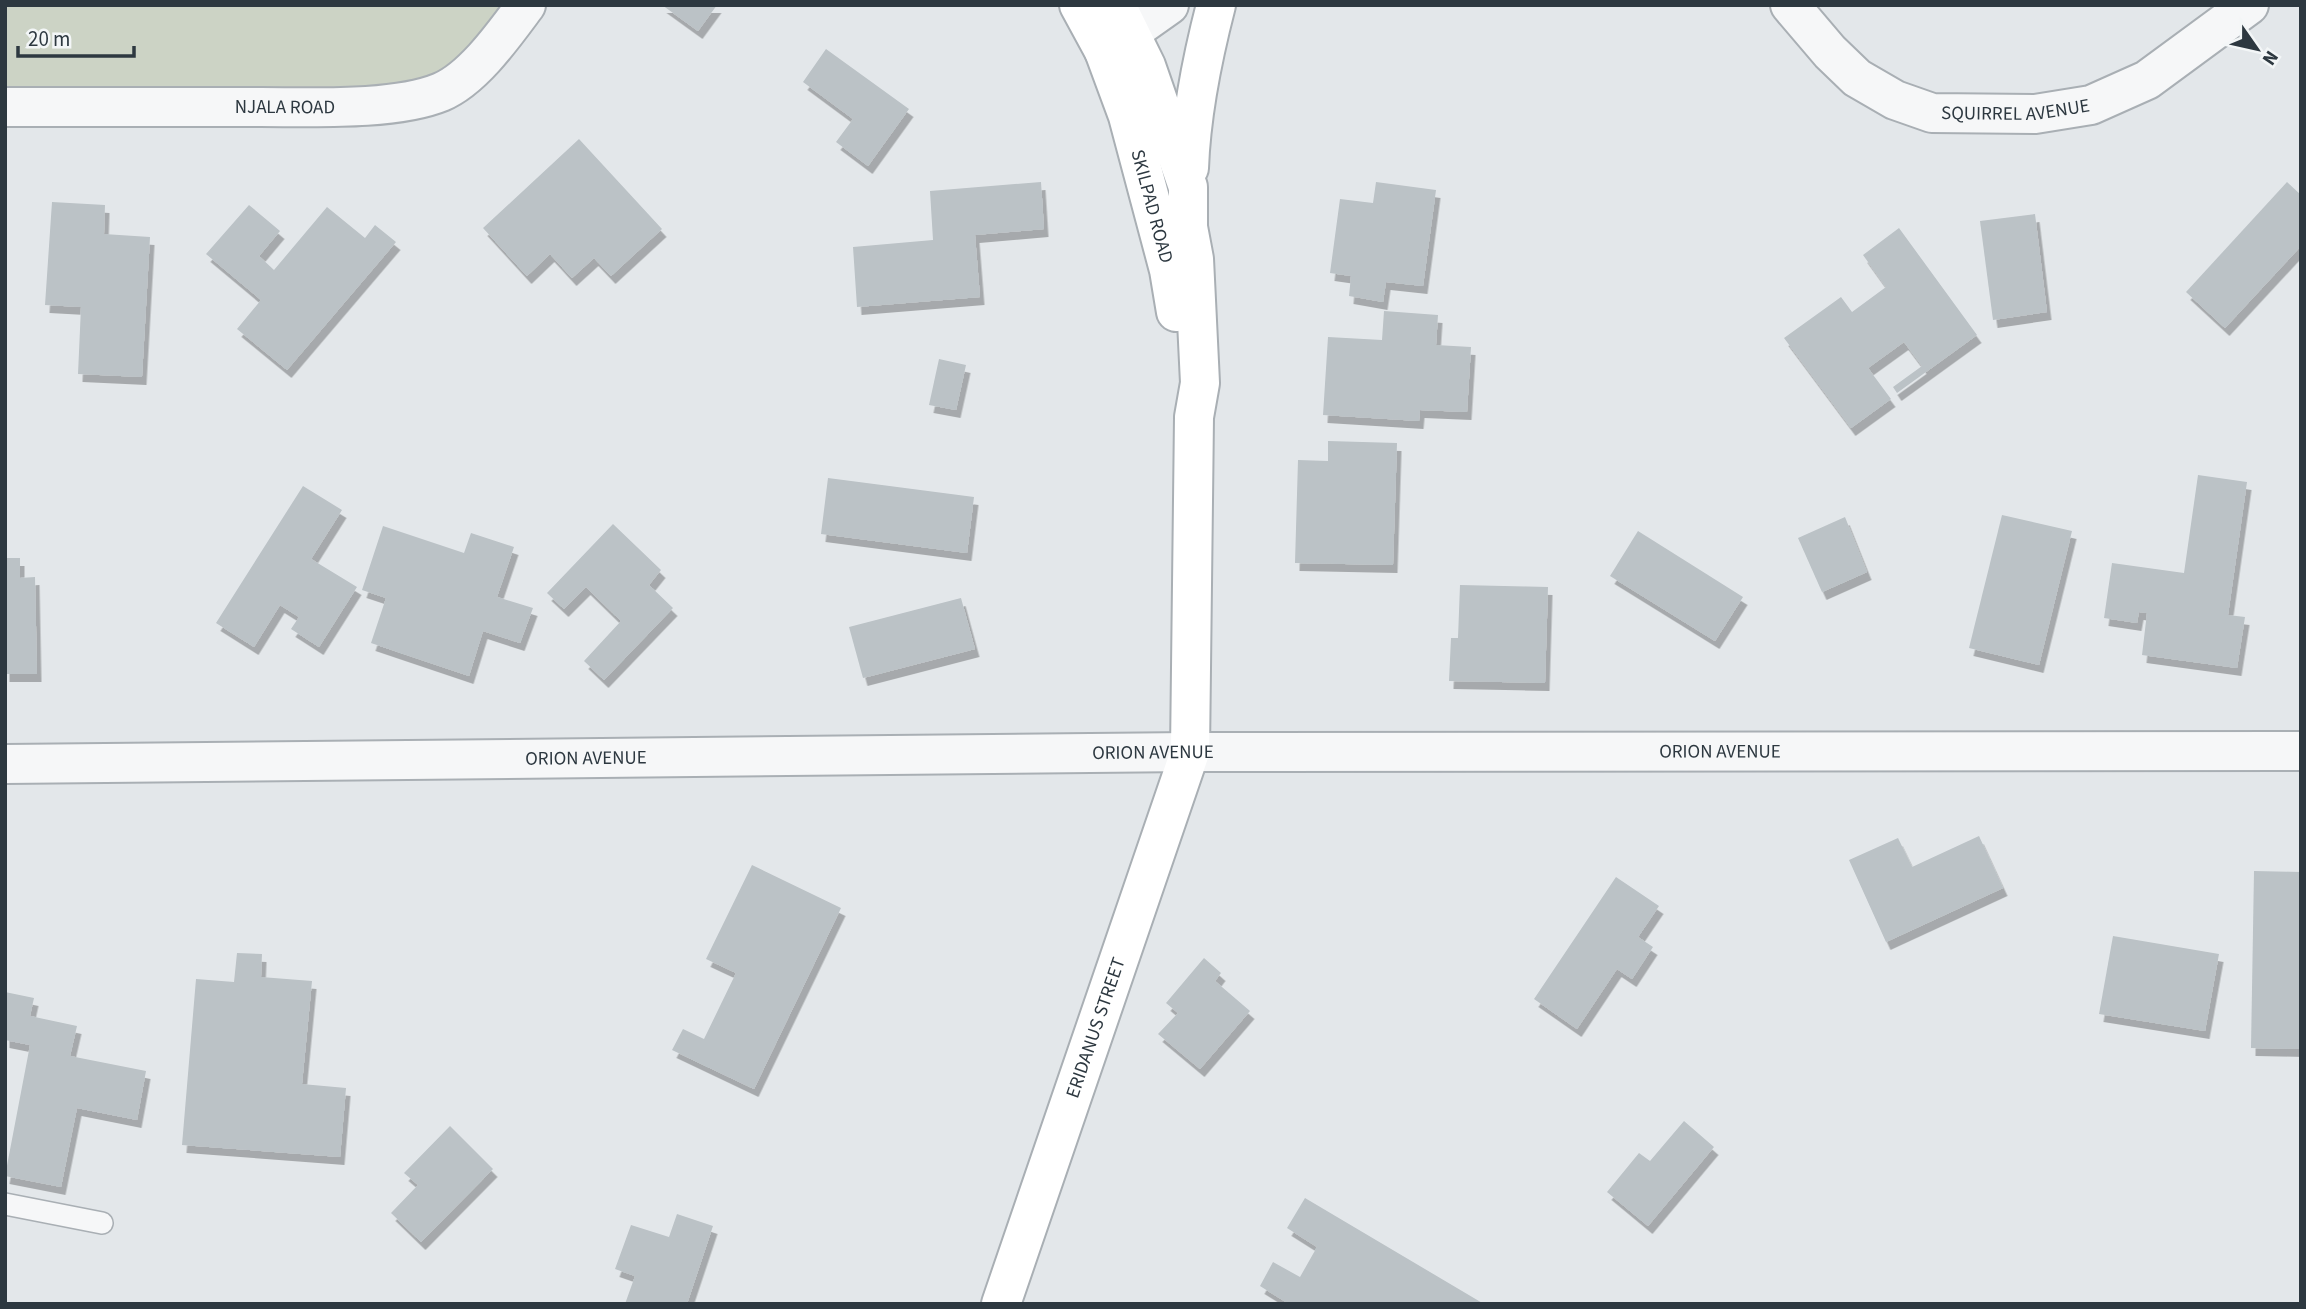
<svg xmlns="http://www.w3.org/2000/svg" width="2306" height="1309" font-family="'Source Sans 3',sans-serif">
<defs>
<filter id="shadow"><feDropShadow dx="4.5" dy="8" stdDeviation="0" flood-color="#0004"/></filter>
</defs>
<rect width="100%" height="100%" fill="#e3e7ea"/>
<path fill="#ccd3c5" d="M 5,5 L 512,5 L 443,78 L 404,90 L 5,93 Z"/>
<g fill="#bbc2c6" filter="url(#shadow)">
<path d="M 662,5 L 717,5 L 698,31 Z"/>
<path d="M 826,49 L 909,109 L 868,166 L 836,142 L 853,119 L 803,82 Z"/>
<path d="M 579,139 L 662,229 L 611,276 L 594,258 L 572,278 L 550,254 L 527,276 L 483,228 Z"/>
<path d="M 1041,182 L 1044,229 L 975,235 L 980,297 L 857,307 L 853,247 L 933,240 L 930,191 Z"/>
<path d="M 1376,182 L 1436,190 L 1423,286 L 1386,282 L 1383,302 L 1349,296 L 1351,276 L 1330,273 L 1340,199 L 1373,203 Z"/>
<path d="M 2287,182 L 2301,195 L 2301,246 L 2225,328 L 2186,292 Z"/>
<path d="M 52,202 L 105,205 L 104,234 L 150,237 L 142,377 L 78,374 L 81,307 L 45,305 Z"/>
<path d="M 249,205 L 280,231 L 259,256 L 274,270 L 327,207 L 365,238 L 375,225 L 396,242 L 287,370 L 237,329 L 261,300 L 206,254 Z"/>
<path d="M 2035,214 L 2047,312 L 1993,320 L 1980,221 Z"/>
<path d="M 1899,228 L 1977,335 L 1897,393 L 1893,387 L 1922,366 L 1904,342 L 1868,368 L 1891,399 L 1851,428 L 1784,338 L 1841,297 L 1852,312 L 1886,287 L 1863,255 Z"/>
<path d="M 1384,311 L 1438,315 L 1436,345 L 1471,347 L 1467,412 L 1420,410 L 1419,421 L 1323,415 L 1328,337 L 1382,340 Z"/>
<path d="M 939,359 L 966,365 L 956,410 L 929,405 Z"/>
<path d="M 1328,441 L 1397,443 L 1393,565 L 1295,563 L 1298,460 L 1328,461 Z"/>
<path d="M 2198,475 L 2247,482 L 2228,615 L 2245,617 L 2237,668 L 2142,655 L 2147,613 L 2139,612 L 2137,623 L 2104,618 L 2112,563 L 2184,573 Z"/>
<path d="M 828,478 L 974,497 L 967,553 L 821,534 Z"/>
<path d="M 303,486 L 342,510 L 311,559 L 357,587 L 319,647 L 291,629 L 299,617 L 280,605 L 254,647 L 216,623 Z"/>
<path d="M 2002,515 L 2072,531 L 2039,665 L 1969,648 Z"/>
<path d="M 1845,517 L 1867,572 L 1822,592 L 1798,538 Z"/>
<path d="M 613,524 L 661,570 L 649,585 L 673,608 L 604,680 L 584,661 L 621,621 L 586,587 L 564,609 L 547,593 Z"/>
<path d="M 383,526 L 464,553 L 471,533 L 514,547 L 497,597 L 533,608 L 520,643 L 483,631 L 469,676 L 371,643 L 386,598 L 362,590 Z"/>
<path d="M 1638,531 L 1743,597 L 1715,641 L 1610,576 Z"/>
<path d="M 5,558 L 20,558 L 20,578 L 35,577 L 37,674 L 5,674 Z"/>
<path d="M 1460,585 L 1548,587 L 1545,683 L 1449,681 L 1451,638 L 1458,638 Z"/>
<path d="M 961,598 L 975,649 L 863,678 L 849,627 Z"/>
<path d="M 1979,836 L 2003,888 L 1886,942 L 1849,860 L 1898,838 L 1912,867 Z"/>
<path d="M 752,865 L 841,908 L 754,1089 L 672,1050 L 683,1029 L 704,1039 L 736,973 L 706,959 Z"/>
<path d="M 2254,871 L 2301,872 L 2301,1049 L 2251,1048 Z"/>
<path d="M 1616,877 L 1659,906 L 1638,937 L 1653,947 L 1632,979 L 1617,969 L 1577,1029 L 1534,999 Z"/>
<path d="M 2113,936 L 2219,954 L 2205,1031 L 2099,1014 Z"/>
<path d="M 237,953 L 262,954 L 261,977 L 312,981 L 302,1084 L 346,1088 L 340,1157 L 182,1145 L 196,979 L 234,982 Z"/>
<path d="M 1204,958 L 1221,973 L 1215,981 L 1250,1011 L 1200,1069 L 1158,1034 L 1178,1013 L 1166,1003 Z"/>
<path d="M 5,992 L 34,998 L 30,1016 L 77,1026 L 70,1056 L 146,1071 L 137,1120 L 77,1108 L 61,1187 L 5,1176 L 30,1045 L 5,1040 Z"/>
<path d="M 1684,1121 L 1714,1147 L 1648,1226 L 1607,1192 L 1639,1153 L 1650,1161 Z"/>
<path d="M 450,1126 L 493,1169 L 421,1242 L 391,1213 L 418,1185 L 404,1173 Z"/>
<path d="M 1305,1198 L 1484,1304 L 1289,1304 L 1260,1286 L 1273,1262 L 1300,1277 L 1317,1247 L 1287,1228 Z"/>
<path d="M 677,1214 L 713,1226 L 687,1304 L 625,1304 L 635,1276 L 615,1269 L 631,1225 L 669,1237 Z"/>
</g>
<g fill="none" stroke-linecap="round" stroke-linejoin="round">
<defs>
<path id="lane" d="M 5,1204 L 102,1223"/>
<g id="street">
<path id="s1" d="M 1790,5 L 1830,52 L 1857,78 L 1895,100 L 1932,113 L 2035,114 L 2091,105 L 2147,80 L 2249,5"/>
<path d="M 1104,51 L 1169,5"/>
<path id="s2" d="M 5,107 C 91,107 176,107 261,107 C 312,107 395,111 441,92 C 474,78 505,33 526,5"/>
<path id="s3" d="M 5,764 L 1190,752 L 2301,751"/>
</g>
<g id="secondary">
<path id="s4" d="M 1079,5 L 1104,51 L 1128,116 L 1169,270 L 1176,312"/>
<path d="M 1189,168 C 1191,113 1202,59 1216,5"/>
<path id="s5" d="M 1001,1304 L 1190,752 L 1194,417 L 1200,383 L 1194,259 L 1188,227 L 1188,187 L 1146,66 L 1116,5"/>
</g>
</defs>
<use href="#lane" stroke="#a9afb4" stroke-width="24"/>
<use href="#street" stroke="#a9afb4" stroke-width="42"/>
<use href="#secondary" stroke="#a9afb4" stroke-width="42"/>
<use href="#lane" stroke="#f6f7f8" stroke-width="21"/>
<use href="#street" stroke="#f6f7f8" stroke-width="38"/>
<use href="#secondary" stroke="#fff" stroke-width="38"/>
</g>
<g text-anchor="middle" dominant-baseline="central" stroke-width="5" stroke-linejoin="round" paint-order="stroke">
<g font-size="19" fill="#2d3840" stroke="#f3f6f7">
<text stroke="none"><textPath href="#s2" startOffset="280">NJALA ROAD</textPath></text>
<text stroke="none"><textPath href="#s1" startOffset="266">SQUIRREL AVENUE</textPath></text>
<text stroke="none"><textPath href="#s4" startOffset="215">SKILPAD ROAD</textPath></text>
<text stroke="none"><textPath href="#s3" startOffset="1715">ORION AVENUE</textPath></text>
<text stroke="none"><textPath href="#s3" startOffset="1148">ORION AVENUE</textPath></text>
<text stroke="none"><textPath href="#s3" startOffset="581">ORION AVENUE</textPath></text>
<text stroke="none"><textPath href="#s5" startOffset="292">ERIDANUS STREET</textPath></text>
</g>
</g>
<rect width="2306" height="1309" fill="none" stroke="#2d3840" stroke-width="14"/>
<g transform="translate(2257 49) rotate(124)" stroke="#f3f6f7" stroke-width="5" paint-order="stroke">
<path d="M0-5L12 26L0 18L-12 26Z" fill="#2d3840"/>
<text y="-10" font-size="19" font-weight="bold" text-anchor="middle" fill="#2d3840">N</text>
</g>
<path d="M18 46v10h116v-10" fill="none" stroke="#2d3840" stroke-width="3.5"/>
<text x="28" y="46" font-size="21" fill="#2d3840" stroke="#f3f6f7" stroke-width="5" paint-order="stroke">20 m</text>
</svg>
